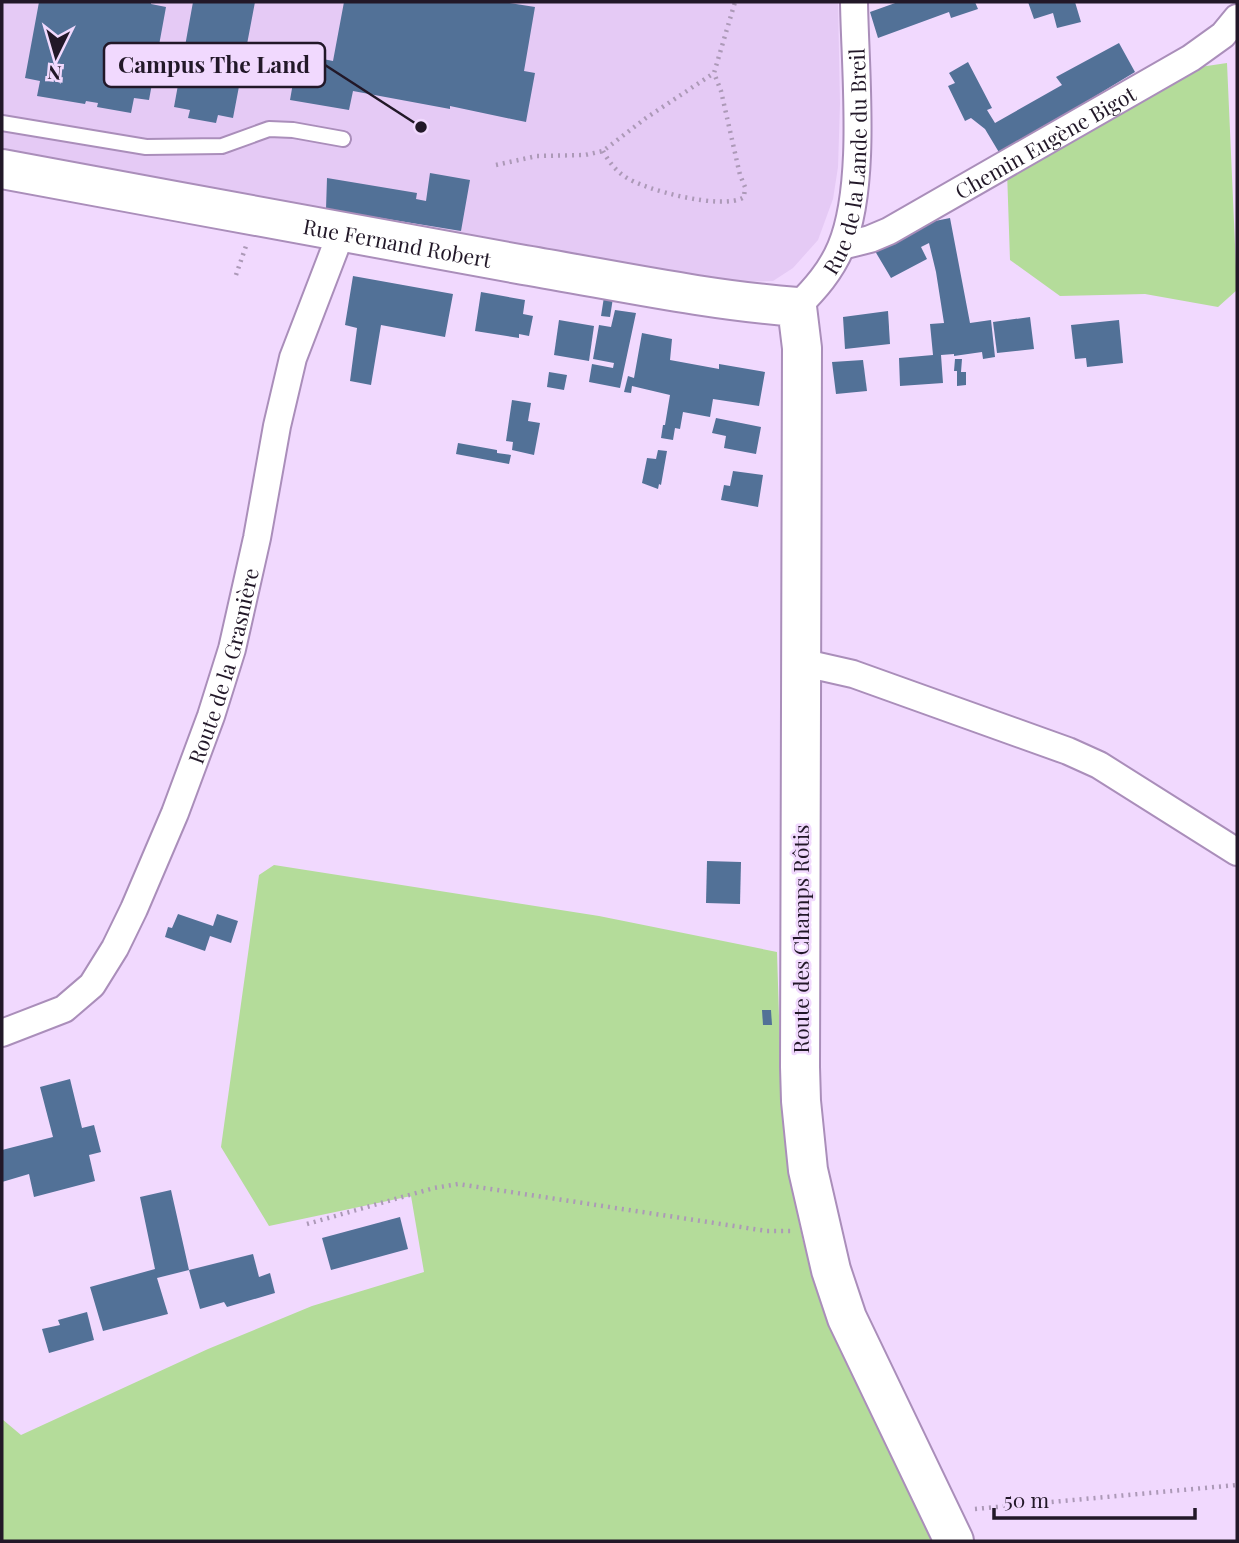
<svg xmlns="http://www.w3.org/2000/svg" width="1239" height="1543" font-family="'Playfair Display',serif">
<rect width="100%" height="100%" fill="#f1d9fe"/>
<path fill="#e5caf5" d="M 2,2 L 838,2 L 840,104 L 838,167 L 833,199 L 818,240 L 793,268 L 773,281 L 732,282 L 94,171 L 2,150 Z"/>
<g fill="#b4dc9a">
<path d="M 1227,63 L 1237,290 L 1218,307 L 1145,294 L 1060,296 L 1010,260 L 1007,171 L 1200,67 Z"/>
<path d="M 274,865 L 599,916 L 777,952 L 782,1113 L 789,1174 L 803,1241 L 831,1317 L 938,1541 L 2,1541 L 2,1419 L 21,1435 L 208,1349 L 312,1306 L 424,1272 L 411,1196 L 269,1226 L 221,1147 L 259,875 Z"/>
</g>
<g fill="#527197">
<path d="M 39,2 L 151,2 L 151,4 L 166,7 L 149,100 L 134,98 L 131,113 L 97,107 L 98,103 L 86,101 L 85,104 L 37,96 L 40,81 L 25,78 Z"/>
<path d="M 193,2 L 255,2 L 233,118 L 218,115 L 216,123 L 188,118 L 190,110 L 174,107 Z"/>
<path d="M 344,2 L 504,2 L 535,7 L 524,71 L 535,73 L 526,122 L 450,106 L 450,109 L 353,91 L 349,110 L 290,100 L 298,54 L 333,61 Z"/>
<path d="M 898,2 L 975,2 L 978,9 L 951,18 L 949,12 L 878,38 L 870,12 Z"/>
<path d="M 1028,2 L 1075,2 L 1081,22 L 1057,28 L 1053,13 L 1034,19 Z"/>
<path d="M 1119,43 L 1135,72 L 1000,154 L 985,129 L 971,118 L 965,121 L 948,86 L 955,83 L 949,73 L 968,62 L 992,108 L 987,110 L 995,123 L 1062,85 L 1056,77 Z"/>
<path d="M 430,173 L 470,180 L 461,231 L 326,209 L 327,178 L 417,193 L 416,199 L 426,201 Z"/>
<path d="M 950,218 L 970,323 L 991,320 L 995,357 L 983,359 L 982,352 L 954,356 L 954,354 L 941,355 L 943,383 L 900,386 L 899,358 L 933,355 L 930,324 L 944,323 L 936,272 L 929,243 L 921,247 L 927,259 L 891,278 L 875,251 L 925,223 Z"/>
<path d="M 353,276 L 453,294 L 445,337 L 381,325 L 371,385 L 350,381 L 357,328 L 345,325 Z"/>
<path d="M 481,292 L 525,300 L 523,314 L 533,316 L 529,336 L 519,334 L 519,338 L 475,331 Z"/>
<path d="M 604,297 L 613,298 L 610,317 L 601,316 Z"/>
<path d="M 615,310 L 636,313 L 620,388 L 589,382 L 592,364 L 613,368 L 614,363 L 593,359 L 599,325 L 611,327 Z"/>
<path d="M 888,311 L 890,344 L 845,349 L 843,317 Z"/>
<path d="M 1030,317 L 1034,349 L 997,353 L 993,322 Z"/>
<path d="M 559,320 L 594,326 L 589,361 L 554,355 Z"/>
<path d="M 1119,320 L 1123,363 L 1087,367 L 1086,358 L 1075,359 L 1071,325 Z"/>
<path d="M 642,333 L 672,339 L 670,360 L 719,369 L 719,364 L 765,372 L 759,406 L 713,399 L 710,417 L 683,412 L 680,429 L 675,428 L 673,440 L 661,438 L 663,425 L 665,425 L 670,395 L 632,386 L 631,393 L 624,392 L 628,376 L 634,378 Z"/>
<path d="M 955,359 L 962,359 L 961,372 L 966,372 L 966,385 L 957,386 L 957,371 L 954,371 Z"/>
<path d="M 863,360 L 867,391 L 836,394 L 832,362 Z"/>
<path d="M 549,372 L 567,375 L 564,390 L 547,387 Z"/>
<path d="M 512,400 L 531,403 L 528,421 L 540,423 L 534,455 L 512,450 L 513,442 L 506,441 Z"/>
<path d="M 716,418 L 761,427 L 756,454 L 724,448 L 726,436 L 712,433 Z"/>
<path d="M 458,443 L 497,450 L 497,453 L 511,455 L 509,464 L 456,454 Z"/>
<path d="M 658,450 L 667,451 L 661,485 L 659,484 L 658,489 L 642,483 L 647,458 L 656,459 Z"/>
<path d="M 733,471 L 763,475 L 758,507 L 721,500 L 724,485 L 730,486 Z"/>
<path d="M 707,861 L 741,862 L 740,904 L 706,903 Z"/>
<path d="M 178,914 L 213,926 L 217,914 L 238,921 L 231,943 L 210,936 L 205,951 L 165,937 L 168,927 L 172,928 Z"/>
<path d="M 762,1010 L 771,1010 L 772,1025 L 763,1025 Z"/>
<path d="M 70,1079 L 82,1128 L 94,1125 L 101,1152 L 89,1155 L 95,1181 L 34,1197 L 29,1174 L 2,1182 L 2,1150 L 53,1137 L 40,1087 Z"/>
<path d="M 171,1190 L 189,1270 L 253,1254 L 259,1277 L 270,1273 L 275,1293 L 227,1307 L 224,1302 L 200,1309 L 189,1270 L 157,1278 L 168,1314 L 103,1331 L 90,1287 L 155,1269 L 140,1197 Z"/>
<path d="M 400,1217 L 408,1249 L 331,1270 L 322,1238 Z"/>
<path d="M 87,1312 L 94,1340 L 49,1353 L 42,1329 L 60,1325 L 58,1320 Z"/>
</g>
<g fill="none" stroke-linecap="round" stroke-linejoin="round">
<defs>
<path id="lane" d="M 2,123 L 146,147 L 222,146 L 269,129 L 293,130 L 343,139"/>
<g id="street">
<path id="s1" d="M 842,246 L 870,239 L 889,231 L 1191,58 L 1223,35 L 1237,18"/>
<path id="s2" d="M 797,307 C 815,289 831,271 841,247 C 867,185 855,70 854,2"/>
<path d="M 800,662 L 853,674 L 1068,751 L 1099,765 L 1237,852"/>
<path id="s3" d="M 2,1033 L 64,1009 L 92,985 L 115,948 L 134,909 L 175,813 L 211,716 L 232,649 L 257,538 L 277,426 L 293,358 L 341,233"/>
</g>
<g id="secondary">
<path id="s4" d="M 2,169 C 176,201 350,234 524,265 C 614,280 705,300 797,307 L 802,348 L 800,1067 L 801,1101 L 808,1170 L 831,1270 L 847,1318 L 954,1541"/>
</g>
</defs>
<use href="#lane" stroke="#aa8eba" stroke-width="18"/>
<use href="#street" stroke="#aa8eba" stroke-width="30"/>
<use href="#secondary" stroke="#aa8eba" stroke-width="42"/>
<g stroke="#ac99b7" stroke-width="4.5" stroke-dasharray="2 5" stroke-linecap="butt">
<path d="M 603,151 C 608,160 614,169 624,176 C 643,190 724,211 744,197 L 745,187 L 740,175 L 721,91 L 714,73"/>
<path d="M 496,165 L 537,156 L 585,155 L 603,151 L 646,118 L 714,73 L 735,2"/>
<path d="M 236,275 L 246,246"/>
<path d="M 307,1224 L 434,1188 L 458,1184 L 767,1231 L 791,1231"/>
<path d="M 975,1509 L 1237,1485"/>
</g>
<use href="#lane" stroke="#fff" stroke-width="14"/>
<use href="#street" stroke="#fff" stroke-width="26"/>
<use href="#secondary" stroke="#fff" stroke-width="38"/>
</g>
<g text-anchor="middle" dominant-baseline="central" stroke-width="5" stroke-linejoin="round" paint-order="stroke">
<g font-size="21" fill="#221828" stroke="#f1d9fe">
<text stroke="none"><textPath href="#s1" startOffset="229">Chemin Eugène Bigot</textPath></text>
<text stroke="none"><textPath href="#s2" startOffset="161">Rue de la Lande du Breil</textPath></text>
<text stroke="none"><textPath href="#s4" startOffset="402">Rue Fernand Robert</textPath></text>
<text stroke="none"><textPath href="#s3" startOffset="450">Route de la Grasnière</textPath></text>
<text transform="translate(800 939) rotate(-90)">Route des Champs Rôtis</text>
</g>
</g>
<path fill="none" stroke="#221828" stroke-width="2.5" d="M421 127L325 65"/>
<circle fill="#221828" stroke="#f1d9fe" stroke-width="2.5" cx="421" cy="127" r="7"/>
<rect fill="#f1d9fe" stroke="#221828" stroke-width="2.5" x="104" y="43" width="221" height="44" rx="7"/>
<g font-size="23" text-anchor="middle" font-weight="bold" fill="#221828">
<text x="214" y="73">Campus The Land</text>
</g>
<rect width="1239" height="1543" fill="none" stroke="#221828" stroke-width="7"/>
<g transform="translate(56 56) rotate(185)" stroke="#f1d9fe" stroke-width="5" paint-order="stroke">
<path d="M0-5L12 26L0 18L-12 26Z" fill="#221828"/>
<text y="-10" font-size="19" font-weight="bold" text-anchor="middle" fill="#221828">N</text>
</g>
<path d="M994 1508v10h201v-10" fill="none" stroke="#221828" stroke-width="3.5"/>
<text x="1004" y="1508" font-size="21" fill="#221828" stroke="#f1d9fe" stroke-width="5" paint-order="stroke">50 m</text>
</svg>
